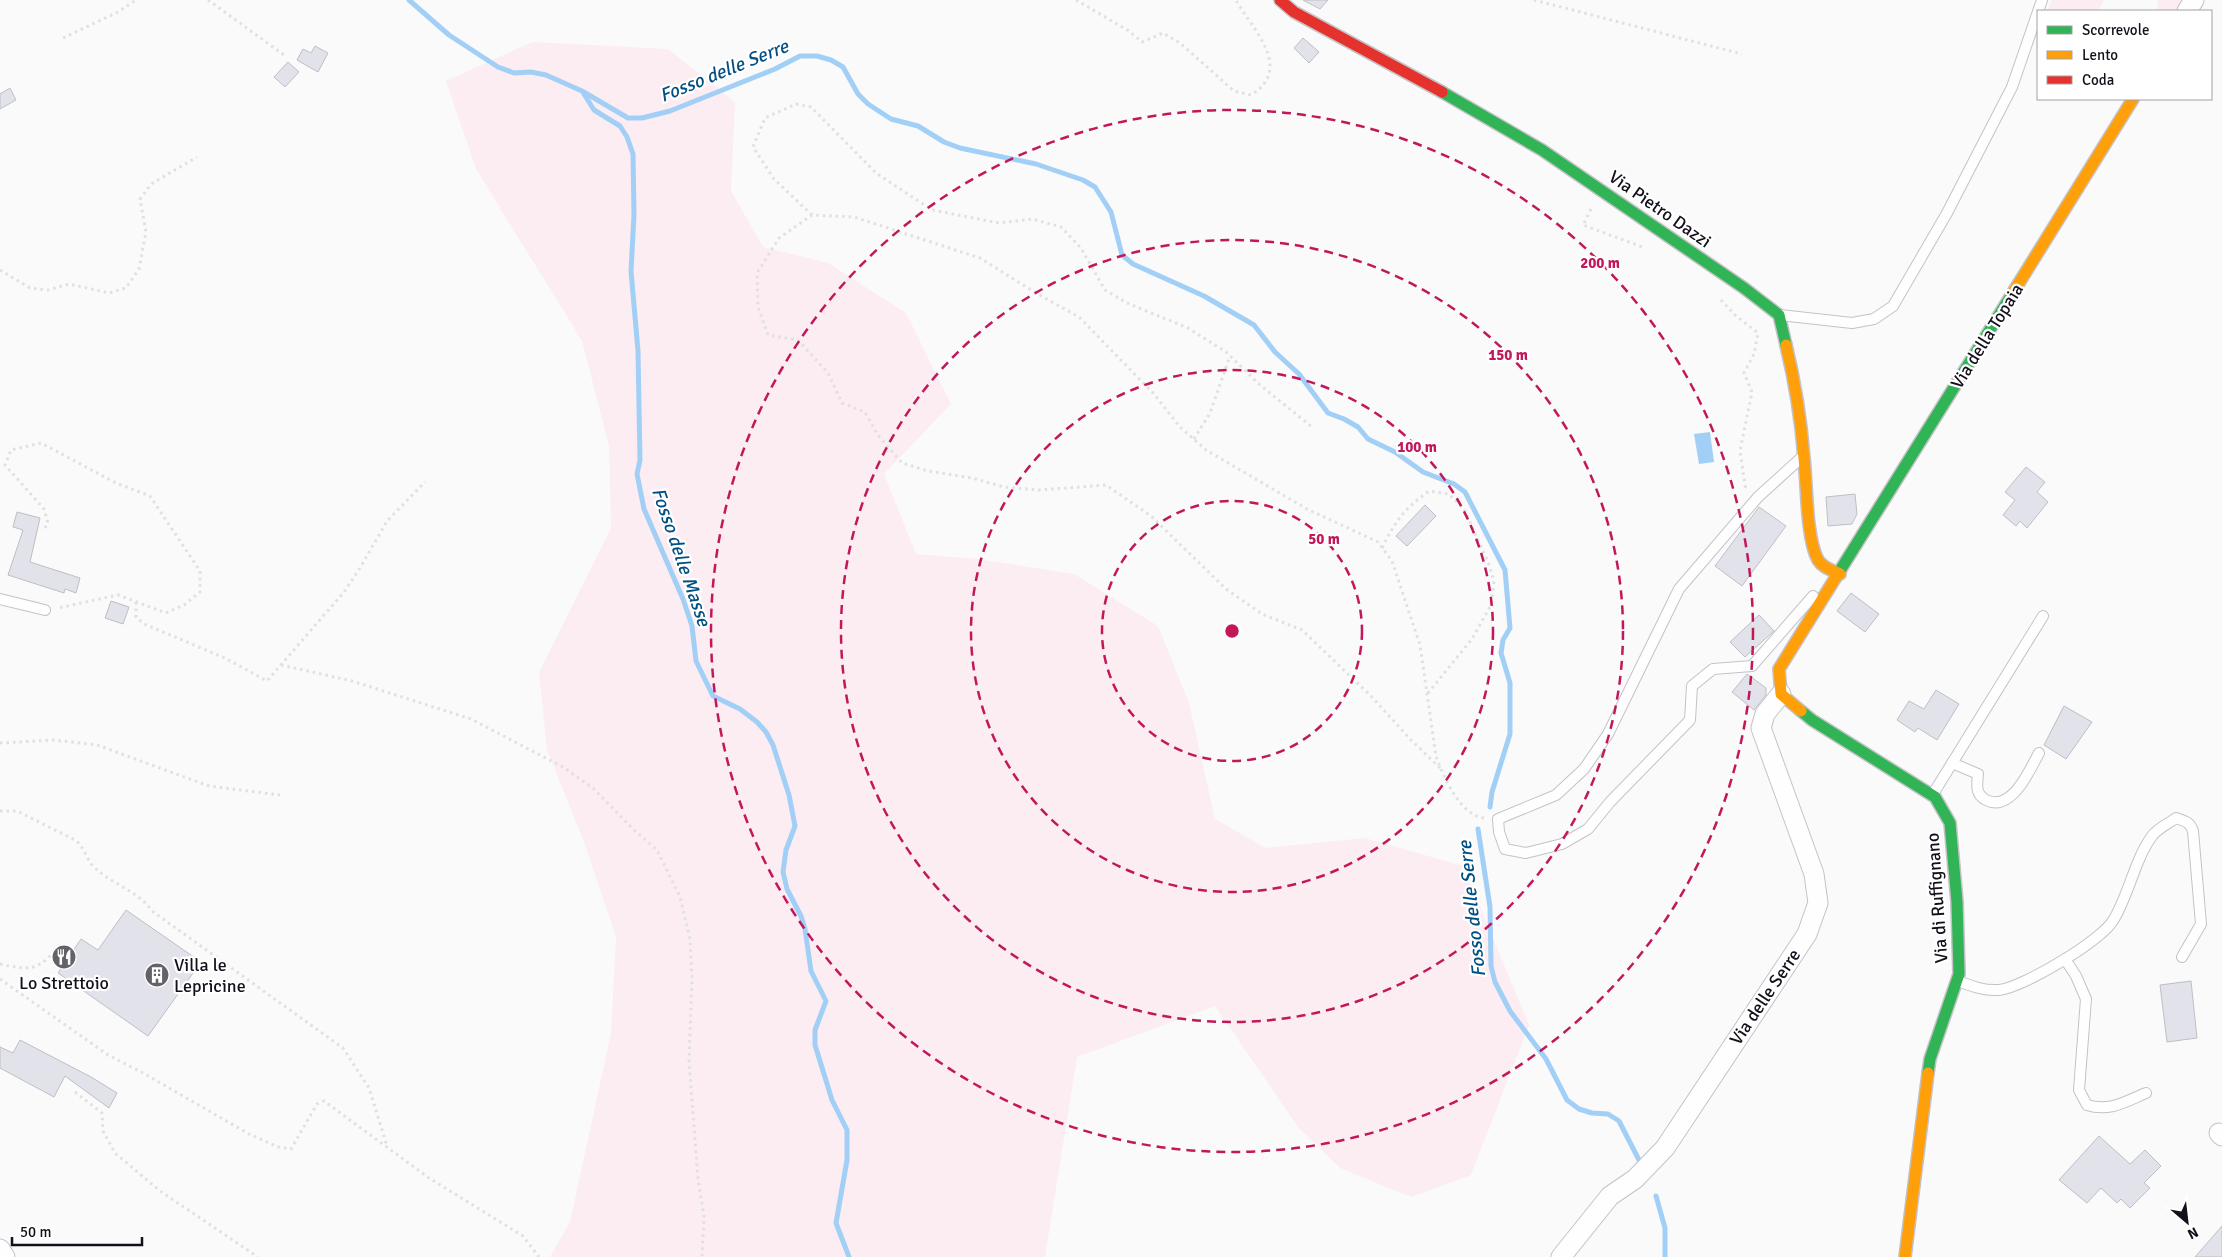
<svg xmlns="http://www.w3.org/2000/svg" width="2222" height="1257" font-family="Signika,sans-serif">
<rect width="100%" height="100%" fill="#fafafa"/>
<g fill="#fcedf2">
<path d="M 2052,0 L 2104,0 L 2098,11 L 2047,11 Z"/>
<path d="M 2158,0 L 2187,0 L 2180,11 L 2157,11 Z"/>
<path d="M 532,42 L 668,49 L 735,102 L 731,191 L 763,247 L 828,263 L 906,313 L 951,404 L 884,474 L 916,554 L 978,559 L 1074,574 L 1158,626 L 1189,703 L 1215,819 L 1266,848 L 1365,838 L 1463,866 L 1529,1025 L 1471,1175 L 1411,1197 L 1340,1168 L 1298,1127 L 1215,1006 L 1077,1057 L 1045,1257 L 550,1257 L 570,1222 L 611,1033 L 616,937 L 584,842 L 547,750 L 539,673 L 611,528 L 609,446 L 582,341 L 476,169 L 446,81 Z"/>
</g>
<path fill="#a2cff6" d="M 1710,432 L 1714,462 L 1699,464 L 1694,434 Z"/>
<g fill="none" stroke-linecap="round" stroke-linejoin="round">
<g stroke="#a2cff6" stroke-width="5">
<path d="M 409,0 L 449,35 L 498,67 L 514,73 L 531,72 L 546,75 L 582,91 L 628,118 L 642,118 L 670,111 L 775,69 L 800,56 L 817,56 L 831,60 L 843,67 L 858,94 L 868,104 L 891,119 L 918,126 L 944,142 L 960,148 L 1036,164 L 1083,180 L 1095,187 L 1111,212 L 1122,255 L 1133,264 L 1204,296 L 1254,325 L 1275,352 L 1299,374 L 1328,413 L 1344,419 L 1358,427 L 1368,439 L 1395,452 L 1423,472 L 1454,484 L 1465,492 L 1505,570 L 1510,628 L 1503,640 L 1501,653 L 1510,683 L 1510,734 L 1492,792 L 1490,807"/>
<path d="M 584,94 L 594,110 L 620,126 L 627,137 L 633,154 L 634,215 L 631,271 L 638,351 L 640,460 L 637,474 L 644,509 L 683,599 L 692,626 L 696,661 L 713,696 L 740,709 L 757,722 L 766,732 L 773,745 L 789,795 L 795,826 L 786,850 L 783,872 L 787,889 L 801,916 L 805,929 L 811,971 L 826,1001 L 815,1030 L 815,1045 L 832,1100 L 847,1130 L 847,1160 L 836,1223 L 849,1257"/>
<path d="M 1478,829 L 1490,907 L 1491,966 L 1495,982 L 1510,1011 L 1546,1059 L 1567,1100 L 1579,1109 L 1592,1113 L 1608,1114 L 1619,1121 L 1641,1164"/>
<path d="M 1656,1196 L 1665,1228 L 1665,1257"/>
</g>
</g>
<g fill="#e2e3ea" stroke="#bebfc5">
<path d="M 1303,0 L 1328,0 L 1320,9 Z"/>
<path d="M 1303,38 L 1319,52 L 1309,63 L 1294,48 Z"/>
<path d="M 315,46 L 328,53 L 318,72 L 297,60 L 303,49 L 311,53 Z"/>
<path d="M 288,62 L 299,72 L 285,87 L 274,77 Z"/>
<path d="M 10,88 L 16,100 L 0,109 L 0,94 Z"/>
<path d="M 2026,467 L 2045,482 L 2037,492 L 2048,502 L 2027,528 L 2020,521 L 2016,526 L 2003,515 L 2015,500 L 2005,492 Z"/>
<path d="M 1855,494 L 1857,514 L 1852,524 L 1828,526 L 1826,497 Z"/>
<path d="M 1425,505 L 1436,516 L 1407,546 L 1396,536 Z"/>
<path d="M 1759,507 L 1786,526 L 1742,586 L 1715,566 Z"/>
<path d="M 17,512 L 40,518 L 30,562 L 80,578 L 76,593 L 65,589 L 64,593 L 8,575 L 23,530 L 13,527 Z"/>
<path d="M 1851,593 L 1879,614 L 1865,632 L 1837,611 Z"/>
<path d="M 111,601 L 129,607 L 123,624 L 105,618 Z"/>
<path d="M 1759,615 L 1774,631 L 1745,657 L 1730,642 Z"/>
<path d="M 1747,674 L 1766,688 L 1766,695 L 1754,710 L 1732,692 Z"/>
<path d="M 1936,690 L 1959,704 L 1937,740 L 1918,728 L 1915,732 L 1897,720 L 1909,701 L 1924,709 Z"/>
<path d="M 2064,706 L 2092,722 L 2066,759 L 2044,745 Z"/>
<path d="M 126,910 L 201,962 L 148,1036 L 58,973 L 81,939 L 98,950 Z"/>
<path d="M 2191,981 L 2197,1038 L 2167,1042 L 2160,985 Z"/>
<path d="M 20,1040 L 91,1077 L 117,1093 L 109,1108 L 65,1076 L 54,1097 L 0,1068 L 0,1047 L 13,1053 Z"/>
<path d="M 2099,1136 L 2130,1164 L 2145,1150 L 2161,1166 L 2144,1183 L 2150,1188 L 2130,1208 L 2121,1199 L 2117,1203 L 2101,1188 L 2087,1203 L 2059,1180 Z"/>
<path d="M 2222,1226 L 2222,1257 L 2195,1257 Z"/>
</g>
<g fill="none" stroke-linecap="round" stroke-linejoin="round">
<defs>
<g id="lane">
<path d="M 1780,315 L 1852,323 L 1874,319 L 1893,306 L 1947,213 L 2012,87 L 2042,0"/>
<path d="M 1801,458 L 1758,497 L 1679,589 L 1608,734 L 1584,769 L 1556,795 L 1498,819 L 1499,832 L 1505,849 L 1526,853 L 1562,844 L 1588,829 L 1610,802 L 1690,720 L 1692,686 L 1713,669 L 1752,666 L 1813,596"/>
<path d="M 0,599 L 45,610"/>
<path d="M 1952,763 L 1978,774 C 1977,785 1975,794 1986,800 C 2012,813 2030,769 2039,753"/>
<path d="M 1933,794 L 2043,616"/>
<path d="M 2065,959 L 2076,976 L 2086,999 L 2079,1090 L 2087,1105 C 2109,1112 2125,1102 2146,1093"/>
<path d="M 1958,981 C 1971,986 1984,991 1999,990 C 2022,988 2103,940 2114,919 C 2129,894 2135,859 2152,836 C 2158,828 2168,824 2176,818 C 2185,821 2190,822 2193,831 L 2201,924 L 2182,957"/>
</g>
<g id="street">
<path d="M 2187,11 L 2194,0"/>
<path d="M 2219,1133 L 2222,1136"/>
<path d="M 0,1249 L 5,1257"/>
<path d="M 1561,1257 L 1610,1196 L 1635,1179 L 1665,1148 L 1807,934 L 1818,903 L 1814,874 L 1761,728 L 1765,714 L 1781,694"/>
</g>
<g id="fast">
<path d="M 1442,92 L 1542,150 L 1744,288 L 1779,315 L 1786,345"/>
<path d="M 1836,577 L 2014,291"/>
<path d="M 1801,711 L 1812,720 L 1935,797 L 1950,823 L 1957,902 L 1959,974 L 1930,1059 L 1928,1073"/>
</g>
<g id="slow">
<path d="M 2014,291 L 2133,99"/>
<path d="M 1786,345 C 1795,382 1801,420 1804,458 C 1807,484 1806,538 1818,560 C 1823,568 1832,570 1840,574"/>
<path d="M 1801,711 L 1781,694 L 1779,669 L 1836,577"/>
<path d="M 1905,1257 L 1928,1073"/>
</g>
<path id="jam" d="M 1280,0 L 1294,12 L 1442,92"/>
</defs>
<use href="#lane" stroke="#c4c2c7" stroke-width="12"/>
<use href="#street" stroke="#c4c2c7" stroke-width="21"/>
<use href="#fast" stroke="#c4c2c7" stroke-width="14"/>
<use href="#slow" stroke="#c4c2c7" stroke-width="14"/>
<use href="#jam" stroke="#c4c2c7" stroke-width="14"/>
<g stroke="#e0e0e0" stroke-width="3" stroke-dasharray="2.5 4" stroke-linecap="butt">
<path d="M 208,0 L 284,55"/>
<path d="M 1076,0 L 1129,31 L 1142,42 L 1163,33 L 1180,43 L 1234,91 L 1251,95 C 1295,68 1251,28 1236,0"/>
<path d="M 1534,0 L 1742,54"/>
<path d="M 63,38 L 118,12 L 136,0"/>
<path d="M 1591,209 L 1583,225 L 1645,248"/>
<path d="M 812,215 L 774,179 L 753,147 L 765,118 L 796,104 L 811,107 L 876,173 L 932,210 L 999,223 L 1032,219 L 1061,227 L 1081,248 L 1105,290 L 1127,303 L 1188,328 L 1226,352 L 1260,385 L 1312,427"/>
<path d="M 0,270 L 30,288 L 48,290 L 69,284 L 109,293 L 126,288 L 139,269 L 146,232 L 140,199 L 151,184 L 197,157"/>
<path d="M 1721,300 L 1735,315 L 1758,333 L 1754,354 L 1744,373 L 1752,392 L 1740,451 L 1746,491"/>
<path d="M 1194,439 L 1210,413 L 1230,356"/>
<path d="M 45,528 L 48,523 L 44,509 L 5,465 L 11,450 L 41,443 L 116,483 L 150,496 L 200,571 L 200,592 L 184,605 L 166,613 L 118,595 L 58,608"/>
<path d="M 1382,548 C 1396,520 1404,509 1429,491 L 1449,494 L 1464,509 L 1488,562 L 1494,581 L 1491,605 L 1472,639 L 1428,693"/>
<path d="M 136,602 L 136,617 L 144,624 L 225,658 L 267,681 L 344,592 L 360,568 L 387,521 L 425,482"/>
<path d="M 281,665 L 352,681 L 471,719 L 563,767 L 594,789 L 633,829 L 657,850 L 680,897 L 690,939 L 692,978 L 689,1061 L 698,1179 L 704,1217 L 702,1257"/>
<path d="M 0,743 L 53,740 L 97,745 L 209,786 L 280,795"/>
<path d="M 1440,768 L 1411,740 L 1371,696 L 1302,630 L 1262,614 L 1226,589 L 1151,516 L 1106,485 L 1039,490 L 1004,487 L 972,478 L 928,471 L 902,463 L 877,434 L 865,412 L 842,403 L 828,373 L 798,340 L 768,335 L 758,307 L 757,273 L 779,238 L 812,215 L 854,217 L 980,258 L 1036,293 L 1079,317 L 1154,394 L 1180,427 L 1206,450 L 1307,509 L 1378,542 L 1392,561 L 1420,645 L 1436,756 C 1443,776 1460,816 1485,818"/>
<path d="M 0,811 L 17,811 L 75,840 C 85,847 86,860 95,868 C 113,885 137,890 152,911 L 343,1048 L 369,1088 L 387,1146"/>
<path d="M 0,964 C 28,970 37,972 56,949"/>
<path d="M 0,979 L 108,1055 L 143,1073 L 249,1134 L 278,1147 L 291,1149 L 317,1104 L 324,1101 L 429,1178 L 523,1236 L 539,1257"/>
<path d="M 75,1092 L 102,1113 L 103,1131 L 115,1153 L 160,1191 L 258,1257"/>
</g>
<use href="#lane" stroke="#fefefe" stroke-width="10"/>
<use href="#street" stroke="#fefefe" stroke-width="19"/>
<use href="#fast" stroke="#30b455" stroke-width="11"/>
<use href="#slow" stroke="#ff9f0a" stroke-width="11"/>
<use href="#jam" stroke="#e5322d" stroke-width="11"/>
</g>
<g fill="none" stroke="#c2185b" stroke-width="2.5" stroke-dasharray="9 6">
<circle cx="1232" cy="631" r="130"/>
<circle cx="1232" cy="631" r="261"/>
<circle cx="1232" cy="631" r="391"/>
<circle cx="1232" cy="631" r="521"/>
</g>
<defs>
<symbol id="restaurant-disc" viewBox="-11 -11 22 22"><circle r="9.5" fill="#646269" stroke="#fff"/><path d="M-5-6h1v4h1v-4h1v4h1v-4h1v5L-1.5 .5V6h-2V.5L-5-1ZM5-6V6H3V1.5H1.5Q1.5-4 5-6Z" fill="#fff"/></symbol>
<symbol id="building-disc" viewBox="-11 -11 22 22"><circle r="9.5" fill="#646269" stroke="#fff"/><path d="M-4-6H4V6H1V3H-1V6H-4ZM-2.5-4.3h1.7v1.8h-1.7ZM.8-4.3h1.7v1.8H.8ZM-2.5-1h1.7V.8h-1.7ZM.8-1h1.7V.8H.8Z" fill="#fff"/></symbol>
</defs>
<g fill-rule="evenodd">
<use href="#restaurant-disc" x="50" y="943" width="28" height="28"/>
<use href="#building-disc" x="143" y="961" width="28" height="28"/>
</g>
<g text-anchor="middle" dominant-baseline="central" stroke-width="4.5" stroke-linejoin="round" paint-order="stroke">
<g font-size="18" fill="#14101b" stroke="#fff">
<text transform="translate(1660 209) rotate(35)">Via Pietro Dazzi</text>
<text transform="translate(1987 336) rotate(-58)">Via della Topaia</text>
<text transform="translate(1937 898) rotate(-94)">Via di Ruffignano</text>
<text transform="translate(1765 997) rotate(-56)">Via delle Serre</text>
</g>
<g font-size="18" fill="#14101b" stroke="#fff" text-anchor="start">
<text x="174" y="965">Villa le<tspan x="174" dy="21">Lepricine</tspan></text>
<text x="64" y="983" text-anchor="middle">Lo Strettoio</text>
</g>
<g font-size="19" font-style="italic" fill="#004f83" stroke="#fff">
<text transform="translate(724 71) rotate(-22)">Fosso delle Serre</text>
<text transform="translate(681 557) rotate(71)">Fosso delle Masse</text>
<text transform="translate(1472 909) rotate(-96)">Fosso delle Serre</text>
</g>
</g>
<circle cx="1232" cy="631" r="8" fill="#c2185b" stroke="#fff" stroke-width="2.5"/>
<g font-size="15" text-anchor="middle" font-weight="bold" fill="#c2185b" stroke="#fff" stroke-width="4.5" stroke-linejoin="round" paint-order="stroke">
<text x="1600" y="268">200 m</text>
<text x="1508" y="360">150 m</text>
<text x="1417" y="452">100 m</text>
<text x="1324" y="544">50 m</text>
</g>
<rect x="2037" y="10" width="175" height="90" fill="#ffffff" stroke="#a19fa4"/>
<rect x="2047" y="26" width="25" height="8" fill="#30b455" stroke="#a19fa4"/>
<text x="2082" y="35" font-size="15" fill="#14101b">Scorrevole</text>
<rect x="2047" y="51" width="25" height="8" fill="#ff9f0a" stroke="#a19fa4"/>
<text x="2082" y="60" font-size="15" fill="#14101b">Lento</text>
<rect x="2047" y="76" width="25" height="8" fill="#e5322d" stroke="#a19fa4"/>
<text x="2082" y="85" font-size="15" fill="#14101b">Coda</text>
<g transform="translate(2187 1222) rotate(152)" stroke="#ffffff" stroke-width="4" paint-order="stroke">
<path d="M0-4L9 19L0 12L-9 19Z" fill="#14101b"/>
<text y="-8" font-size="14" font-weight="bold" text-anchor="middle" fill="#14101b">N</text>
</g>
<path d="M12 1237v8h130v-8" fill="none" stroke="#14101b" stroke-width="2.5"/>
<text x="20" y="1237" font-size="15" fill="#14101b" stroke="#ffffff" stroke-width="4" paint-order="stroke">50 m</text>
</svg>
